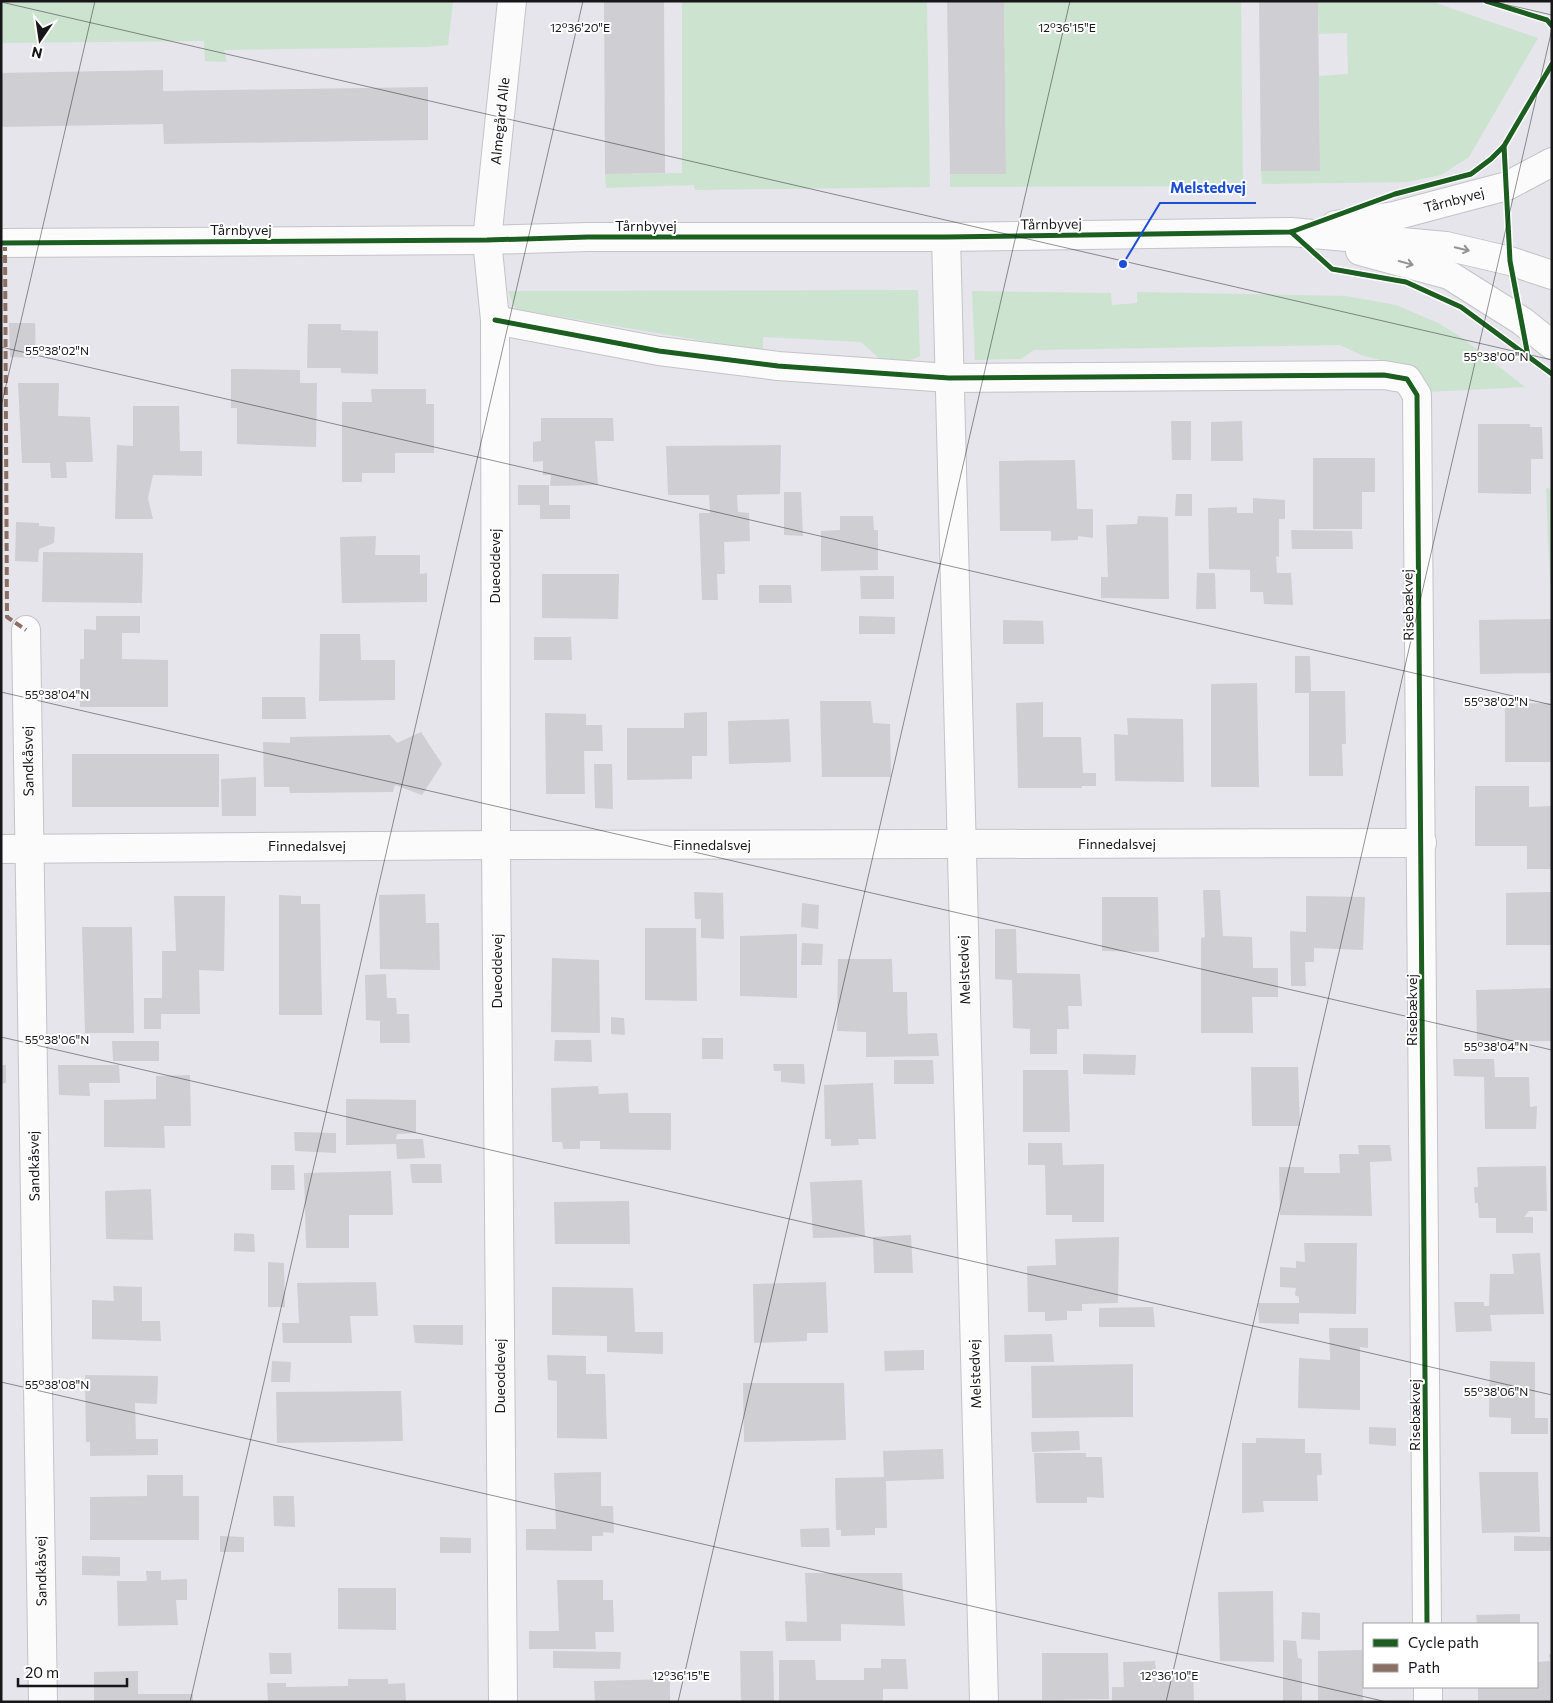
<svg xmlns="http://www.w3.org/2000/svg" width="1553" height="1703" font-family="Commissioner,sans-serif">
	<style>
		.green { fill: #cce3d0 }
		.building { fill: #cfced2 }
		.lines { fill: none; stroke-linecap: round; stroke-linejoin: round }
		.minor-casing { stroke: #c3c3c8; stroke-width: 30 }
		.minor { stroke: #fbfbfc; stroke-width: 28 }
		.quiet { stroke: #8d6e63; stroke-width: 4; stroke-dasharray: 8 4; stroke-linecap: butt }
		.cycleway-casing { stroke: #fff; stroke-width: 8 }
		.cycleway { stroke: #1b5e20; stroke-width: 5 }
		.oneway { stroke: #949496 }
		.ticks { fill: none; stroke: #17171a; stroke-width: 1; stroke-opacity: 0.45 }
		.labels { text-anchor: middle; stroke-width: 4; stroke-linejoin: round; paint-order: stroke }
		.street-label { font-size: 14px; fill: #17171a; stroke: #fff }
		.ticks-label { font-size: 12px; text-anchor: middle; fill: #17171a; stroke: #fff; stroke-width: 4; stroke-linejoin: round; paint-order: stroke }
		.leader { fill: none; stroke: #1d4ed8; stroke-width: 2 }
		.callout-dot { fill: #1d4ed8; stroke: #fff; stroke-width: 2 }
		.callout-label { font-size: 15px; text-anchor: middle; font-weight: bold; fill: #1d4ed8; stroke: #fff; stroke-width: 4; stroke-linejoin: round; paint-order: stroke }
	</style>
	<rect width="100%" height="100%" fill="#e5e5eb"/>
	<g class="green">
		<path d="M1 1H453L448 45 427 47 224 50 227 62 205 61 204 41 1 43Z"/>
		<path d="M682 1H927L930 187 695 190 694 185 606 188 605 174 682 173Z"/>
		<path d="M1004 1H1241L1243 186 950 187V174L1006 173Z"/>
		<path d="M1318 1H1430L1538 38 1469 157 1441 175 1407 182 1262 184 1261 171 1320 170 1319 76 1348 74 1347 33 1319 34Z"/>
		<path d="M918 290 920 356 904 363 881 360 861 342 763 337V351L515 309 508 291Z"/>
		<path d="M972 291 1111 293 1112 305 1137 303V292L1346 296 1396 305 1438 323 1461 337 1525 387 1429 392 1412 371 1385 361 1361 355 1340 345 1034 350 1021 359 975 360Z"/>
		<path d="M1546 488 1552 489V584H1550Z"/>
	</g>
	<g class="building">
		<path d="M604 1H664L665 173 605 174Z"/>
		<path d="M947 1H1004L1006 174H950Z"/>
		<path d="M1259 1H1318L1320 171H1261Z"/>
		<path d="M163 70V91L428 87V140L164 144 163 124 1 127V73Z"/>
		<path d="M9 323H35L36 358 10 357Z"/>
		<path d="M308 324H341V330L378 331V374L341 373V368H307Z"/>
		<path d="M231 369 300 370V383H317L316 447 237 444V408H231Z"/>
		<path d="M18 383H59L58 416 90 417 93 462H66L67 478H51L50 463H22Z"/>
		<path d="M371 389H426V404H434V453H395V473H362V482H342V402H372Z"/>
		<path d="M133 406H179L180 451H202V476L153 475 148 498 153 519H115L117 445 133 446Z"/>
		<path d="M541 418H613L614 441H595L598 485 550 486 551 475H543V461L533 462V442L541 441Z"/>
		<path d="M1171 421H1191V460H1172Z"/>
		<path d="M1242 421 1243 461H1211V422Z"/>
		<path d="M1478 424H1530V427H1542L1543 459H1531V494L1478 493Z"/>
		<path d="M781 445 780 494 737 495 738 512 749 513 750 541 724 542 725 574H717L718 600H702L699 513H710L709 495H668L666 446Z"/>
		<path d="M1313 458H1375V492H1362V529H1313Z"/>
		<path d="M1075 460 1077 509H1093V538L1078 536V540L1051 541V531H1000L999 461Z"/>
		<path d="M518 485H549V505H570V519H540V505H518Z"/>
		<path d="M784 492H801L803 536 784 535Z"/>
		<path d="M1176 494H1192V516H1175Z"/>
		<path d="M1253 498 1285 500V519H1279V557L1276 556 1277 573H1291L1293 605 1264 604 1263 592H1250V570L1209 569 1208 508 1237 507V513H1253Z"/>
		<path d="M840 516H873L874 530H878V570L821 571V531L840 530Z"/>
		<path d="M1138 516 1168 517 1169 599 1101 598V577H1108L1106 525 1137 524Z"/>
		<path d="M16 522 39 523V526L55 527 54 543 39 549 38 562 15 561Z"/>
		<path d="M1291 530 1352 531 1353 549H1292Z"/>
		<path d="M376 536 375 555H420V574L427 573V602L342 603 340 537Z"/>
		<path d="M43 552 143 553 142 603 42 602Z"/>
		<path d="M1197 573H1215L1216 609H1196Z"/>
		<path d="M542 574H619L618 619 542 618Z"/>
		<path d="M860 576H894V599H861Z"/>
		<path d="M759 585H791L792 603H759Z"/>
		<path d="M96 616H140V633H122V659L168 660V707H80V659H84V629L96 630Z"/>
		<path d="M859 616 895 617V634H859Z"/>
		<path d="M1552 619V673L1480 674 1479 620Z"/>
		<path d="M1003 620 1043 621 1044 644H1003Z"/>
		<path d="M320 634H360L361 660H395V700L319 701Z"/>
		<path d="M534 637H571L572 660H534Z"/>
		<path d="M1295 656H1310L1311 691H1345L1346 744H1342L1343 776H1309V693H1295Z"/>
		<path d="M1257 683 1259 787H1211V684Z"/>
		<path d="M262 697H305L306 719H262Z"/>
		<path d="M820 701H871L873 723 890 724 891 777H822Z"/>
		<path d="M1043 702V737H1081L1083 773H1096V786H1082V788H1018L1016 703Z"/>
		<path d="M1552 703V762H1505V704Z"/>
		<path d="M707 712V756H692V779L627 780V728H684V713Z"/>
		<path d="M545 713 586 714V725H602L603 751H584L585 794H546Z"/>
		<path d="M1127 718 1183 719 1184 782 1115 781 1114 734 1128 735Z"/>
		<path d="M789 719 791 762 729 764 728 721Z"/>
		<path d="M421 732 442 764 422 795 395 785 393 792 290 793 289 787H264L263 742 290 743V737L390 735 397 743Z"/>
		<rect x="72" y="754" width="147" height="53"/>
		<path d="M594 764H612L613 809 595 808Z"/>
		<path d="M256 777V816H222L221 779Z"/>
		<path d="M1475 786H1529V807L1551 806 1552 869H1527V846H1475Z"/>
		<path d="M1203 890H1220L1223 936 1252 937 1253 968H1278V997H1252L1253 1033H1201V938L1205 937Z"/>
		<path d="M694 892 723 893 724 939 701 938V919H695Z"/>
		<path d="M1552 892V945H1506V893Z"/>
		<path d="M425 894 426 923H439L440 970 380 969 379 895Z"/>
		<path d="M279 895 301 896V904H320L322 1015H279Z"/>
		<path d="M174 896H225L224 971 199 970 200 1014H161V1029H144V998H162V951H176Z"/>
		<path d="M1306 896 1365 897 1363 950 1314 948V962H1305L1306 986H1291L1290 931 1306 932Z"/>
		<path d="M1102 897H1158L1159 952 1102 951Z"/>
		<path d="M802 903 819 905 818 929 801 927Z"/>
		<path d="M82 927H132L134 1033H85Z"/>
		<path d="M645 928H696L697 1001 645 1000Z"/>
		<path d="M995 929H1016L1017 973 1080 974 1082 1006H1068L1069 1029H1057V1054H1030V1029L1013 1028 1012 980 995 979Z"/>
		<path d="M797 934V998L740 996V936Z"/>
		<path d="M802 943 823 944 822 965H801Z"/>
		<path d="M552 958 599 960 600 1033 551 1032Z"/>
		<path d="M838 959H892L893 992H907L908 1034 937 1033 939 1056 866 1057V1032L837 1031Z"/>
		<path d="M386 974 387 998H396L397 1014H409L410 1043H380V1021L366 1020 365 975Z"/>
		<path d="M1552 988V1041L1477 1042 1476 990Z"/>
		<path d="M611 1017 624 1018 625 1035 611 1034Z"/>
		<rect x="702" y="1038" width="21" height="21"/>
		<path d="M555 1040H591L592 1062 554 1061Z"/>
		<path d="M112 1041H159V1061H113Z"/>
		<path d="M1083 1054 1136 1055 1135 1075 1083 1074Z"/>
		<path d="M1453 1059H1494L1495 1077H1529L1530 1107 1537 1106 1536 1129H1485L1484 1077 1454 1076Z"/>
		<path d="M894 1060H933L934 1084H894Z"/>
		<path d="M773 1064H804L805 1084 781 1082V1071H774Z"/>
		<path d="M1 1065H6V1083L1 1084Z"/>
		<path d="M58 1065H119L120 1083H89L90 1096 59 1095Z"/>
		<path d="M1251 1067H1298L1300 1126H1252Z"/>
		<path d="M1023 1070H1068L1070 1132H1023Z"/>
		<path d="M190 1075 191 1126H164L165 1148 104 1147V1100L156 1099V1076Z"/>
		<path d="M873 1083 876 1139H858L859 1145 831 1146V1139H825L824 1085Z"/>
		<path d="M598 1086 599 1094 628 1093 629 1113H671V1150L600 1149V1141H580V1149H563L562 1142H552L551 1088Z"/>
		<path d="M346 1099 416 1100V1133L397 1134 396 1139H423L425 1158 397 1159 396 1144 346 1145Z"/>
		<path d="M294 1132 336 1133V1153L295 1151Z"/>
		<path d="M1028 1143H1062L1063 1165 1104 1164V1222H1072V1215H1046L1045 1165H1028Z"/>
		<path d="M1358 1145H1390L1392 1161 1370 1162 1372 1216 1280 1215 1279 1167H1304V1173H1340L1339 1154H1359Z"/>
		<path d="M410 1164H441L442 1183H412Z"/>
		<path d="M271 1165H294L295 1190H271Z"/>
		<path d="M1546 1166 1547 1211H1529L1524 1217H1533V1233H1496V1218H1479L1478 1203H1475L1474 1187H1478L1477 1167Z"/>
		<path d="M391 1171 393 1215H349V1248H306L304 1173Z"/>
		<path d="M862 1180 865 1237 813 1238 810 1182Z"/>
		<path d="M151 1189 153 1240 106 1239 105 1191Z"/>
		<path d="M629 1201 630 1244H555L554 1202Z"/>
		<path d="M234 1233 254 1234 255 1252 234 1251Z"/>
		<path d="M911 1235 913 1273H874L873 1237Z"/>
		<path d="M1119 1237 1118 1303 1082 1304V1311H1067V1320L1045 1321V1312H1028L1027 1266 1056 1265 1055 1239Z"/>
		<path d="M1304 1243H1357L1356 1314 1299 1313V1324L1259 1323 1258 1303H1299V1297L1295 1295 1296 1288 1280 1287V1267L1296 1268V1261L1305 1262Z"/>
		<path d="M1540 1253 1544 1314 1490 1315 1492 1331 1456 1332 1454 1302H1484V1306H1489L1490 1274H1514L1512 1254Z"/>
		<path d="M268 1262 284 1263 285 1307H268Z"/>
		<path d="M376 1282 378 1316H350L352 1343H283L282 1323H299L297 1283Z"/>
		<path d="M826 1282 828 1333H807V1341L754 1343 753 1284Z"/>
		<path d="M113 1286 142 1287V1321H160L161 1341 92 1339V1300L114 1301Z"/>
		<path d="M552 1287 633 1288 635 1332H663V1354L607 1352V1336L552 1335Z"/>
		<path d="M1153 1307 1155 1327H1099V1308Z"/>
		<path d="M413 1325H463V1345L415 1343Z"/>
		<path d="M1329 1328H1368V1348L1360 1347V1410L1298 1408 1299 1358 1330 1360Z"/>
		<path d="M1052 1334 1054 1362H1005L1004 1335Z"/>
		<path d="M924 1350V1370L885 1371 884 1351Z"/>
		<path d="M547 1355 586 1356V1374H605L607 1439 557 1438V1381L548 1380Z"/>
		<path d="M272 1361 291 1362 290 1382H271Z"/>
		<path d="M1490 1361 1535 1362V1418H1548V1434H1511V1418L1489 1417Z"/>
		<path d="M1133 1364V1417L1032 1418 1031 1366Z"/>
		<path d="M85 1375 158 1376 157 1404 135 1403 136 1439H158V1455L90 1456V1442H86Z"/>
		<path d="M743 1383H844L846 1440 744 1442Z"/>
		<path d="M401 1391 403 1441 277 1443 276 1392Z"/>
		<path d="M1369 1427 1396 1428V1446L1369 1444Z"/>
		<path d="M1079 1431 1080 1450 1032 1452 1031 1432Z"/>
		<path d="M1256 1438 1305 1439V1453H1321L1322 1475H1317L1318 1501H1263L1264 1512 1242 1513V1443H1256Z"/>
		<path d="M943 1449 944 1479 886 1481 887 1528H875V1535L841 1536V1530H836L835 1478 884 1477 883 1451Z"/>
		<path d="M1034 1453H1086V1457H1102L1104 1498 1087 1497V1503H1036Z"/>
		<path d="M601 1472V1506H613L614 1533 603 1532V1536H592V1551L526 1550V1529H556L554 1473Z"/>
		<path d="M1479 1472H1538L1540 1532 1482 1533Z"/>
		<path d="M147 1475H183V1496H199V1540H90V1497L147 1496Z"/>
		<path d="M273 1496H294L295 1527 274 1526Z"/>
		<path d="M829 1528 830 1547H801L800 1529Z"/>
		<path d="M220 1536 244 1537V1552H220Z"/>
		<path d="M1514 1536 1552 1537V1551H1514Z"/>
		<path d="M440 1537 471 1538V1553H440Z"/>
		<path d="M82 1556 120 1557V1576L82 1575Z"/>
		<path d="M146 1571H161V1580L187 1579V1600H176L178 1625 118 1626 117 1581H147Z"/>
		<path d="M805 1573H902L905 1626 841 1624V1641H786L785 1621 807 1622Z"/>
		<path d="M557 1580H603V1600H613L614 1632H595L596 1649H529V1631H559Z"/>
		<path d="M338 1588H396V1630L338 1629Z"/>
		<path d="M1273 1591 1274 1662 1220 1661 1218 1592Z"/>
		<path d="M1302 1612 1320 1613V1640L1301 1639Z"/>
		<path d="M1520 1614V1624H1477L1476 1615Z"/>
		<path d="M1283 1640 1296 1641 1298 1658 1302 1659V1702H1283Z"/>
		<path d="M1362 1650 1363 1702H1318V1651Z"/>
		<path d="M553 1651 621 1652 620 1669 553 1668Z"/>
		<path d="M740 1651H773L774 1702H741Z"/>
		<path d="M269 1653H291L292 1674H270Z"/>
		<path d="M1042 1653H1108L1109 1699 1042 1700Z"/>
		<path d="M1549 1654H1552V1702H1478V1687H1537V1662L1550 1661Z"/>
		<path d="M881 1659H906L908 1689H883V1702H779V1660H815L816 1680H864V1668H881Z"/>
		<path d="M1155 1661 1156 1672 1193 1671 1194 1702H1112V1687H1124L1123 1662Z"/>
		<path d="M138 1671V1694H193V1702H94V1672Z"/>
		<path d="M348 1679H388V1684L405 1683 406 1702H268L267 1683H286V1687L348 1686Z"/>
		<path d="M670 1679V1702H595L594 1681Z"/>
	</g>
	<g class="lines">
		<defs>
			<g id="minor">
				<path d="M1335 225 1394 216 1507 186 1552 162"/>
				<path d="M946 237 984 1702"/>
				<path d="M1 243 487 240 588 237H946L1291 232 1446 246 1510 261 1552 275"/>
				<path d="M1360 251 1449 275 1522 321 1552 345"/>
				<path d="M495 320 659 351 778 366 949 378 1384 375 1407 379 1417 395 1427 1624"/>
				<path d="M26 630 43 1702"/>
				<path d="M1 849 496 845 1422 843"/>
				<path d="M1428 1687V1702"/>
				<path d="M503 1702 496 845 495 320 487 240 512 1"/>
			</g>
		</defs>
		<use href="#minor" class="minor-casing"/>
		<use href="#minor" class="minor"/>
		<path class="quiet" d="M5 243 7 617 26 630"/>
		<defs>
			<g id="cycleway">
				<path d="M1486 1 1547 20 1552 26"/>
				<path d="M1504 146 1510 261 1528 356"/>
				<path d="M1291 232 1332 269 1406 282 1461 307 1552 374"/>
				<path d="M1 243 487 240 588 237H946L1291 232 1395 194 1471 174 1491 159 1504 146 1552 64"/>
				<path d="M495 320 659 351 778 366 949 378 1384 375 1407 379 1417 395 1427 1624"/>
			</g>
		</defs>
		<use href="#cycleway" class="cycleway-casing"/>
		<use href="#cycleway" class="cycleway"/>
	</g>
	<defs><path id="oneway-shaft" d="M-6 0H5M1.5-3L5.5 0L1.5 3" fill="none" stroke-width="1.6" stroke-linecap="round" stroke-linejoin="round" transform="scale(1.25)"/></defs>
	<g class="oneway">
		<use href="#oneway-shaft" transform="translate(1462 249) rotate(13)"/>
		<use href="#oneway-shaft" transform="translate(1406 263) rotate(15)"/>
	</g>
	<path class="ticks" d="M1491 1 1552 15M1 2 1552 360M1 347 1552 705M1 407 95 1M1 692 1552 1050M1 1037 1552 1395M1 1382 1387 1702M190 1702 583 1M678 1702 1070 1M1166 1702 1552 29"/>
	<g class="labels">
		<g class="street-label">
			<text transform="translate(500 121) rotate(-84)" y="5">Almegård Alle</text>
			<text transform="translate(1454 200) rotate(-15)" y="5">Tårnbyvej</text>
			<text transform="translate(1051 224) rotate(-1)" y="5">Tårnbyvej</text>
			<text x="646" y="231">Tårnbyvej</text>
			<text x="241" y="235">Tårnbyvej</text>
			<text transform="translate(495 566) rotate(-90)" y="5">Dueoddevej</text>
			<text transform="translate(1408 605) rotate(-91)" y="5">Risebækvej</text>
			<text transform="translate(28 761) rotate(-91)" y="5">Sandkåsvej</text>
			<text x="1117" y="849">Finnedalsvej</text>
			<text x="712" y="850">Finnedalsvej</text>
			<text x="307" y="851">Finnedalsvej</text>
			<text transform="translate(964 970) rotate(-92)" y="5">Melstedvej</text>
			<text transform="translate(497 971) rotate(-90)" y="5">Dueoddevej</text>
			<text transform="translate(1412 1010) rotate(-90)" y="5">Risebækvej</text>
			<text transform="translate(34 1166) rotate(-91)" y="5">Sandkåsvej</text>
			<text transform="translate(975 1374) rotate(-92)" y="5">Melstedvej</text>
			<text transform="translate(500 1376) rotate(-90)" y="5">Dueoddevej</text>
			<text transform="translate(1415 1415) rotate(-90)" y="5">Risebækvej</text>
			<text transform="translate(41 1571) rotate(-91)" y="5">Sandkåsvej</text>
		</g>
	</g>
	<g class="ticks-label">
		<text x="580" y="32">12°36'20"E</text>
		<text x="1067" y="32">12°36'15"E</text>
		<text x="57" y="355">55°38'02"N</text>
		<text x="1496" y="361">55°38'00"N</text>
		<text x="57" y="699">55°38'04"N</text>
		<text x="1496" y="706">55°38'02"N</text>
		<text x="57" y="1044">55°38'06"N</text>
		<text x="1496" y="1051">55°38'04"N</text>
		<text x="57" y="1389">55°38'08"N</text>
		<text x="1496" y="1396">55°38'06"N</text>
		<text x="681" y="1680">12°36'15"E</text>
		<text x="1169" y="1680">12°36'10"E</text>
	</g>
	<path class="leader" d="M1123 264L1160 203H1256"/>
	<circle class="callout-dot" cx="1123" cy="264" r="5"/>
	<g class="callout-label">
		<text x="1208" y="193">Melstedvej</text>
	</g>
	<rect width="1553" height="1703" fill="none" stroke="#17171a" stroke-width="5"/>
	<rect x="1363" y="1623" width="175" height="65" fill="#ffffff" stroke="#a2a2a3"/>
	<rect x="1373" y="1639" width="25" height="8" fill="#1b5e20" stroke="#a2a2a3"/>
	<text x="1408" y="1648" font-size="15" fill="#17171a">Cycle path</text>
	<rect x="1373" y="1664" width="25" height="8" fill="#8d6e63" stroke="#a2a2a3"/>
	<text x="1408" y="1673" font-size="15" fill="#17171a">Path</text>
	<g transform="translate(40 40) rotate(193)" stroke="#ffffff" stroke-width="4" paint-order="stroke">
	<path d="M0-4L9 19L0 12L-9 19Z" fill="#17171a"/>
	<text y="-8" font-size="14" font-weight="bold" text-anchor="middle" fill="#17171a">N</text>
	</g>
	<path d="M18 1678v8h109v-8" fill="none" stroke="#17171a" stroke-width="2.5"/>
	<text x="25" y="1678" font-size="15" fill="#17171a" stroke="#ffffff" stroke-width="4" paint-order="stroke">20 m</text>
</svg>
